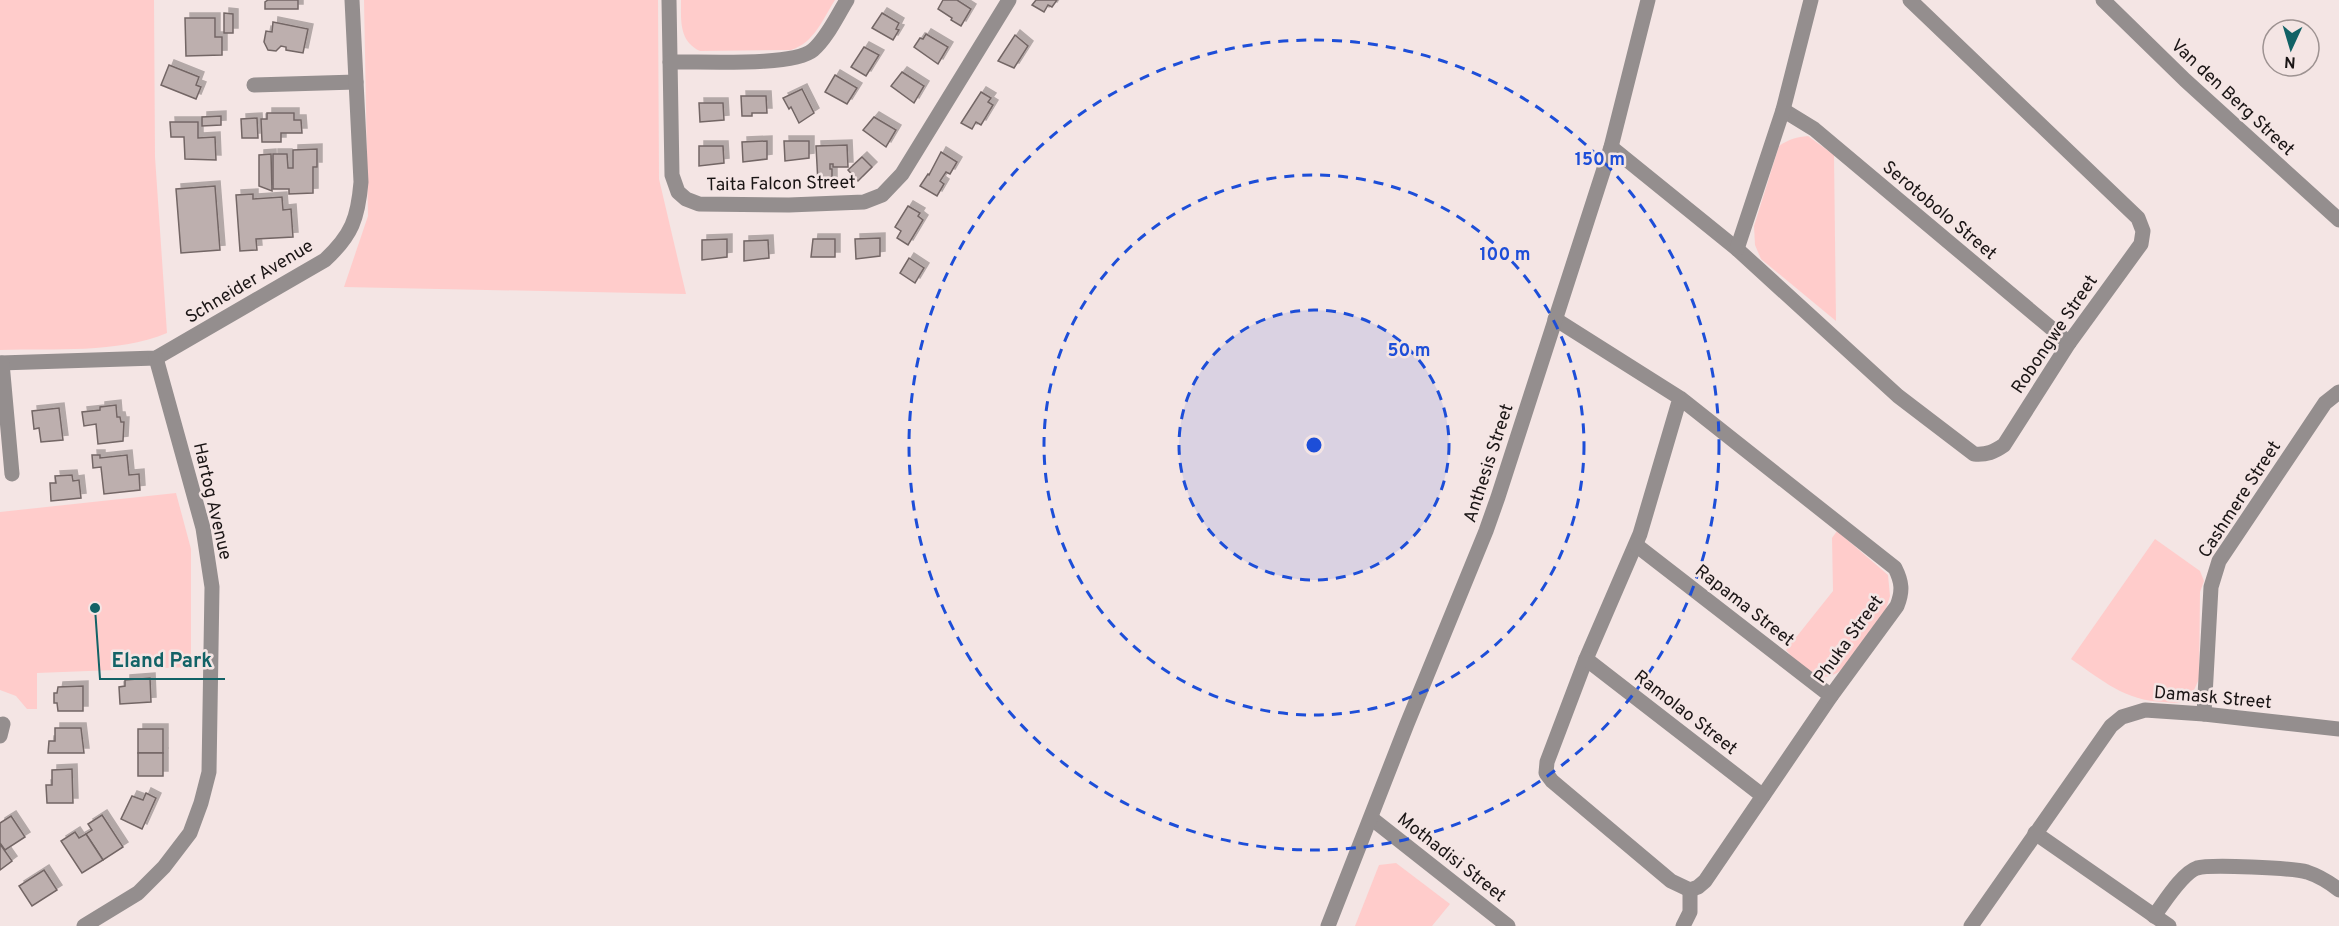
<svg xmlns="http://www.w3.org/2000/svg" width="2339" height="926" font-family="Overpass,sans-serif">
	<style>
		.green { fill: #ffcccb }
		.building { fill: #bdafae; stroke: #736665; stroke-width: 1.5; filter: url(#shadow) }
		.lines { fill: none; stroke-linecap: round; stroke-linejoin: round }
		.minor { stroke: #948e8e; stroke-width: 15 }
		.ring { fill: none; stroke: #1d4ed8; stroke-width: 3; stroke-dasharray: 10 8 }
		.labels { text-anchor: middle; stroke-width: 5; stroke-linejoin: round; paint-order: stroke }
		.street-label { font-size: 18px; fill: #1a1515; stroke: #f4e5e4 }
		.centre { fill: #1d4ed8; stroke: #f4e5e4; stroke-width: 3 }
		.ring-label { font-size: 18px; text-anchor: middle; font-weight: bold; fill: #1d4ed8; stroke: #f4e5e4; stroke-width: 5; stroke-linejoin: round; paint-order: stroke }
		.leader { fill: none; stroke: #116266; stroke-width: 2 }
		.callout-dot { fill: #116266; stroke: #f4e5e4; stroke-width: 2 }
		.callout-label { font-size: 20px; text-anchor: middle; font-weight: bold; fill: #116266; stroke: #f4e5e4; stroke-width: 5; stroke-linejoin: round; paint-order: stroke }
	</style>
	<defs>
		<filter id="shadow"><feDropShadow dx="5" dy="-5" stdDeviation="0" flood-color="#0004"/></filter>
	</defs>
	<rect width="100%" height="100%" fill="#f4e5e4"/>
	<g class="green">
		<path d="M0 0H154L155 157 167 333C116 354 55 348 0 350Z"/>
		<path d="M364 0H658L659 179 686 294 344 287 368 216Z"/>
		<path d="M681 0H835C823 19 814 43 791 50L700 51C679 41 681 21 681 0Z"/>
		<path d="M1808 136 1834 155 1836 321 1761 259 1755 245 1754 226 1779 146C1789 139 1797 137 1808 136Z"/>
		<path d="M176 493 191 549V667L37 673V709H27L16 696 0 690V512Z"/>
		<path d="M1837 531 1888 575 1890 596 1886 609 1842 669C1819 689 1802 667 1786 650L1833 591 1832 538Z"/>
		<path d="M2155 539 2200 571 2204 581 2200 592 2199 679C2196 685 2193 695 2187 699 2181 704 2171 703 2164 702 2125 701 2102 680 2071 659Z"/>
		<path d="M1396 863 1450 904 1432 926H1355L1379 865Z"/>
	</g>
	<g class="building">
		<path d="M268 0H298V9H265V2Z"/>
		<path d="M943 0H957L971 9 961 26 951 20 952 18 938 9Z"/>
		<path d="M1036 0H1057L1052 7 1048 5 1044 12 1032 5Z"/>
		<path d="M224 13 233 14V33H224Z"/>
		<path d="M882 13 899 23 896 29 899 30 893 40 872 28Z"/>
		<path d="M185 18H215V37H222V55L186 56Z"/>
		<path d="M273 22 308 29 303 53 286 50V47L281 46 276 51 268 50 264 42 266 31 272 32Z"/>
		<path d="M926 34 948 47 938 64 914 47 920 38 923 39Z"/>
		<path d="M1015 35 1028 46 1014 68 998 61Z"/>
		<path d="M864 47 879 55 866 76 851 67Z"/>
		<path d="M169 65 199 77 196 85 201 87 196 99 161 85Z"/>
		<path d="M902 72 924 86 914 103 891 86Z"/>
		<path d="M835 75 857 88 847 104 825 92Z"/>
		<path d="M802 89 814 113 799 123 791 107 789 109 783 98Z"/>
		<path d="M981 92 991 98 988 102 993 105 981 125 976 122 972 129 961 123Z"/>
		<path d="M741 96H766L767 113H752V116H742Z"/>
		<path d="M699 103H723L724 120 700 122Z"/>
		<path d="M267 113H294V120H301L302 133H281V142H262L261 119H267Z"/>
		<path d="M221 116V125L202 126V117Z"/>
		<path d="M874 117 896 130 886 147 863 130Z"/>
		<path d="M257 118 258 138H242L241 119Z"/>
		<path d="M170 122H198V138L215 137 216 160 185 159 184 137H171Z"/>
		<path d="M767 141V159L743 162 742 142Z"/>
		<path d="M784 141H809V158L785 161Z"/>
		<path d="M847 145 848 167H833V164H830V169H832V183H818L816 146Z"/>
		<path d="M699 146H723L724 163 699 166Z"/>
		<path d="M317 149V167H313V193L289 194V189H273V154H287L288 168H293V150Z"/>
		<path d="M941 152 957 162 950 174 946 172 940 181 944 184 937 196 920 186 928 174 929 175Z"/>
		<path d="M271 154 272 191 259 186V155Z"/>
		<path d="M862 157 872 167 858 181 848 170Z"/>
		<path d="M215 186 220 250 181 253 176 189Z"/>
		<path d="M253 194V199L282 197 283 210 291 209 293 237 256 239 257 250 240 251 236 195Z"/>
		<path d="M908 206 920 213 918 216 923 220 908 245 897 238 901 231 895 227Z"/>
		<path d="M880 238V256L856 259 855 239Z"/>
		<path d="M727 239V257L702 260V240Z"/>
		<path d="M813 239H835V257H811Z"/>
		<path d="M768 240 769 258 744 261V241Z"/>
		<path d="M909 258 924 268 915 283 900 273Z"/>
		<path d="M116 405 117 417H120L121 422H124L123 441 98 444 96 424 84 426 82 412 100 410V407Z"/>
		<path d="M59 408 63 440 41 442 39 428 34 429 32 411Z"/>
		<path d="M92 455H100V458L127 455 129 475 139 474 140 490 104 494 101 467 93 468Z"/>
		<path d="M72 475 73 481 79 480 81 498 51 501 50 483H56L55 476Z"/>
		<path d="M150 678 151 702 120 704 119 687 125 686V680Z"/>
		<path d="M83 686V711H58L57 703H54V693H57L58 687Z"/>
		<path d="M55 728H81L84 753H48L49 741H55Z"/>
		<rect x="138" y="729" width="25" height="24"/>
		<rect x="138" y="753" width="25" height="23"/>
		<path d="M72 769 73 803H47L46 785H52V770Z"/>
		<path d="M146 793 156 798 142 829 121 819 132 796 143 800Z"/>
		<path d="M102 815 123 847 103 860 86 834 92 830 88 824Z"/>
		<path d="M11 816 25 837 5 850 0 843V823Z"/>
		<path d="M75 832 79 838 86 834 103 860 82 873 61 841Z"/>
		<path d="M0 844 12 861 0 870Z"/>
		<path d="M44 870 57 890 32 906 19 886Z"/>
	</g>
	<g class="lines">
		<g class="minor">
			<path d="M669 0 672 175 678 192 686 199 699 204 789 205 864 202 882 195 902 174 1009 0"/>
			<path d="M2103 0 2185 80 2339 220"/>
			<path d="M670 62C699 61 793 67 813 50 827 38 837 16 847 0"/>
			<path d="M254 85 356 82"/>
			<path d="M1783 110 1814 129 2069 343"/>
			<path d="M1611 147 1737 249 1898 396 1974 454C1987 455 1994 452 2004 445L2069 343 2141 244 2143 231 2138 218 1910 0"/>
			<path d="M1737 249 1783 110 1811 0"/>
			<path d="M1555 319 1680 398 1895 568C1902 582 1903 591 1897 606L1831 696 1705 881 1698 887 1690 890 1671 881 1552 781 1546 773 1547 762 1586 659 1640 534 1680 398"/>
			<path d="M0 363 156 358 325 260C352 235 358 218 361 182L352 0"/>
			<path d="M2 363 12 474"/>
			<path d="M1636 545 1831 696"/>
			<path d="M1586 659 1763 796"/>
			<path d="M2204 714 2211 587 2219 561 2325 403 2339 392"/>
			<path d="M0 736 3 724"/>
			<path d="M1371 818 1508 926"/>
			<path d="M2035 833 2169 926"/>
			<path d="M2154 916C2164 903 2182 873 2197 868 2210 864 2293 868 2307 872 2319 876 2329 882 2339 890"/>
			<path d="M84 926 138 893 164 867 190 833 201 803 209 772 212 587 203 528 156 358"/>
			<path d="M1328 926 1407 724 1486 531 1498 497 1611 147 1648 0"/>
			<path d="M1683 926 1690 912V890"/>
			<path d="M1971 926 2111 726 2122 717 2145 710 2204 714 2339 729"/>
		</g>
	</g>
	<circle cx="1314" cy="445" r="135" fill="#1d4ed8" fill-opacity=".12"/>
	<g class="ring">
		<circle cx="1314" cy="445" r="135"/>
		<circle cx="1314" cy="445" r="270"/>
		<circle cx="1314" cy="445" r="405"/>
	</g>
	<g class="labels">
		<g class="street-label">
			<text transform="translate(2233 97) rotate(43)" y="6">Van den Berg Street</text>
			<text transform="translate(781 183) rotate(-1)" y="6">Taita Falcon Street</text>
			<text transform="translate(1940 210) rotate(40)" y="6">Serotobolo Street</text>
			<text transform="translate(249 281) rotate(-31)" y="6">Schneider Avenue</text>
			<text transform="translate(2054 334) rotate(-56)" y="6">Robongwe Street</text>
			<text transform="translate(1488 463) rotate(-72)" y="6">Anthesis Street</text>
			<text transform="translate(2239 499) rotate(-57)" y="6">Cashmere Street</text>
			<text transform="translate(213 501) rotate(77)" y="6">Hartog Avenue</text>
			<text transform="translate(1745 605) rotate(38)" y="6">Rapama Street</text>
			<text transform="translate(1848 639) rotate(-54)" y="6">Phuka Street</text>
			<text transform="translate(2213 697) rotate(5)" y="6">Damask Street</text>
			<text transform="translate(1686 712) rotate(38)" y="6">Ramolao Street</text>
			<text transform="translate(1452 857) rotate(38)" y="6">Mothadisi Street</text>
		</g>
	</g>
	<circle cx="1314" cy="445" r="9" class="centre"/>
	<g class="ring-label">
		<text x="1600" y="165">150 m</text>
		<text x="1505" y="260">100 m</text>
		<text x="1409" y="356">50 m</text>
	</g>
	<path class="leader" d="M95 608L100 679H225"/>
	<circle class="callout-dot" cx="95" cy="608" r="6"/>
	<g class="callout-label">
		<text x="162" y="667">Eland Park</text>
	</g>
	<g transform="translate(2291 48) rotate(184)"><circle r="28" fill="#f4e5e4" stroke="#9d9291" stroke-width="1.5"/>
	<path d="M0-4.5L10 22L0 15L-10 22Z" fill="#116266"/>
	<text y="-9" font-size="16" font-weight="bold" text-anchor="middle" fill="#1a1515">N</text>
	</g>
</svg>
